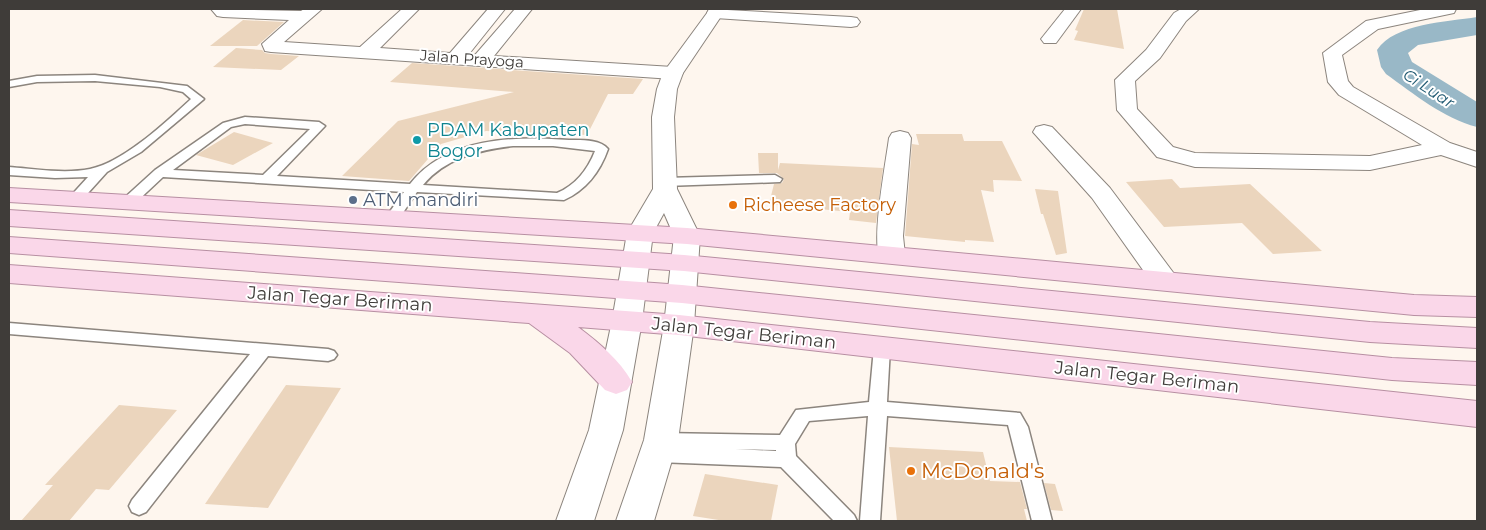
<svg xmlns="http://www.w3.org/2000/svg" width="1486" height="530" font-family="Montserrat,sans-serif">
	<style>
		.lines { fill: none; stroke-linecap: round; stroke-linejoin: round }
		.river { fill: #99b8c7; fill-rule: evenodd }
		.building { fill: #ebd5bd }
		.service-casing { stroke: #8c857e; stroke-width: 3 }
		.minor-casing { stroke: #8c857e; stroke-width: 2 }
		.secondary-casing { stroke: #8c857e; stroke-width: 2 }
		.primary-casing { stroke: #b78fa2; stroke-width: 2 }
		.service { fill: #fff; fill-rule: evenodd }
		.minor { fill: #fff; fill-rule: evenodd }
		.secondary { fill: #fff; fill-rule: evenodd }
		.primary { fill: #fad7e9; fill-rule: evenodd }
		.culture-dot { fill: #0f9aa8; stroke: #fff; stroke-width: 2 }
		.service-dot { fill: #5c6f8a; stroke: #fff; stroke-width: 2 }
		.food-dot { fill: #e8710a; stroke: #fff; stroke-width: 2 }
		.labels { text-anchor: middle; stroke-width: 4; stroke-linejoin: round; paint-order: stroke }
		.far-street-label { font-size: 15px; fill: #3f3c39; stroke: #fff }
		.far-water-label { font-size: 16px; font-style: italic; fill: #225b73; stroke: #fff }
		.culture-label { font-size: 18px; fill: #0d838f; stroke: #fff; text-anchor: start }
		.service-label { font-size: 18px; fill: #4e5e75; stroke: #fff; text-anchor: start }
		.food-label { font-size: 18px; fill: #c56008; stroke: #fff; text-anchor: start }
		.street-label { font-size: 18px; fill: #3f3c39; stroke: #fff }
		.near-food-label { font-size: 21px; fill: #c56008; stroke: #fff; text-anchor: start }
	</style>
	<rect width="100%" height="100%" fill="#fef6ee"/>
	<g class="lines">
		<path class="river" d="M1477 17V35L1418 45 1408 53 1412 62 1477 102V127C1443 118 1414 94 1386 74L1381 67 1377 50C1395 23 1447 22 1477 17Z"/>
	</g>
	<g class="building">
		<path d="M1084 9H1117L1124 49 1074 40 1078 31 1075 30Z"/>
		<path d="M243 20 284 22 257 46H210Z"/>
		<path d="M236 48 262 50 265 53 271 54 299 56 281 70 213 67Z"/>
		<path d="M412 63 643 79 633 94H608L587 135 486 131 441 144 409 181 342 176 398 121 514 92 390 82Z"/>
		<path d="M234 132 273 143 233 165 196 155Z"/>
		<path d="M916 134H962L964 141H1002L1022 181 993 180 994 192 981 190 994 242 965 240V242L905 236 912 144 919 145Z"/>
		<path d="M758 153H778V170L780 163 883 168 876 223 849 220 850 212 769 204 774 184 782 183 784 179 777 173H759Z"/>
		<path d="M1172 179 1180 188 1250 184 1322 251 1273 254 1242 223 1164 227 1126 182Z"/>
		<path d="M1035 189 1058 191 1067 253 1056 255 1043 214H1041Z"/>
		<path d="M286 385 341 388 268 508 205 504Z"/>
		<path d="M119 405 177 410 109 490 96 489 69 521H21L53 485H45Z"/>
		<path d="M889 447 983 452 990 481 1020 482 1027 509H1024L1027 521H897Z"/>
		<path d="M705 474 778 485 771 521H725L693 516Z"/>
		<path d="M1044 483 1055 484 1063 511 1051 510Z"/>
	</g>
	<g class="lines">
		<defs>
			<g id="service">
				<path d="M95 75 187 86 204 99 141 152 107 172 79 203H69L67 200 88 177 55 178 9 175V167C36 169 64 174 90 169 124 162 166 122 191 99L183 92 160 87 95 81 37 82 9 87V81L37 76Z"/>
				<path d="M245 117 319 122 325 126 277 176 410 184C447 137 514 136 569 140 581 140 600 139 608 149 600 172 586 190 564 200L417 192 398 220 393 221 386 217 404 192 163 177 132 206H122L120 203 122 200 155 170 223 123ZM245 124 310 129 263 175 173 170 231 127ZM513 146H553L595 151C588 169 576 185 557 193L423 185C446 158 479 150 513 146Z"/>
				<path d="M775 175 782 179 780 182 665 186 658 182 665 178Z"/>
				<path d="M9 323 328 349 334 351 337 355 334 359 328 361 268 356 146 512 139 515 132 512 129 506 132 500 250 354 9 334Z"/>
				<path d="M882 342 888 344 890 348 887 402 1020 413 1028 427 1052 521H1032L1008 425 887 416 880 521H860L868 416 809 421 795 444 796 456 854 515 857 521H834L781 467 658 462 651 459 648 454 651 449 658 446 651 440 654 435 661 433 780 435 796 410 869 402 874 348 876 344ZM735 449 776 450V451Z"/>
			</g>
			<g id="minor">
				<path d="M211 9 301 11 304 9H322L284 42 360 47 402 9H419L380 48 450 53 488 9H505L469 54 475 55 515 9H532L494 56 673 67 680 69 683 73 680 77 673 79 271 52 265 51 262 44 289 20 223 17 217 16Z"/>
				<path d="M709 9 851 17 857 18 860 22 857 26 851 27 715 18 709 17 707 13Z"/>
				<path d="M1065 9H1081L1056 43H1044L1041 39Z"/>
				<path d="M1181 9H1199L1186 21 1160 58 1135 81 1137 109 1173 147 1195 153 1370 156 1422 145 1339 95 1328 82 1323 53 1366 21 1425 9H1456L1454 13 1378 29 1342 55 1348 81 1353 87 1450 143 1477 152V167L1441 155 1370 170 1195 167 1157 157 1117 110 1115 80 1146 50 1174 13Z"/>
				<path d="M1044 125 1052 127 1110 188 1175 275 1179 281 1175 287 1165 290 1155 287 1092 198 1033 132 1036 127Z"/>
				<path d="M900 131 908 133 911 138 903 236 905 255 901 261 891 263 881 261C870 244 886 162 889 138L892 133Z"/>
			</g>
			<path id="secondary" d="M710 9H726L683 73 677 89 674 117 677 189 700 236 694 325 678 440 654 521H616L644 440 664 325 674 236 664 213 653 233 642 321 623 430 594 521H556L589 430 612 321 627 233 653 189 652 117 657 89 663 73Z"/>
			<g id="primary">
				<path d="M9 188 687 228 1414 295 1477 297V317L1414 315 687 244 9 202Z"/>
				<path d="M9 210 684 255 1370 322 1477 328V348L1370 342 684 271 9 226Z"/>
				<path d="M9 237 682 285 1392 358 1477 362V385L1392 380 682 303 9 253Z"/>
				<path d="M9 265 679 315 1477 401V427L679 335 578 327C598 342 620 360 632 382L627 390 616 394 605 390 570 353 529 323 9 283Z"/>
			</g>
		</defs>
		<use href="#service" class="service-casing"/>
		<use href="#minor" class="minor-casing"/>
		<use href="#secondary" class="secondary-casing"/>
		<use href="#primary" class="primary-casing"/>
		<use href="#service" class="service"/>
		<use href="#minor" class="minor"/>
		<use href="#secondary" class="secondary"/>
		<use href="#primary" class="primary"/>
	</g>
	<circle class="culture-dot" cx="417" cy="140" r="5"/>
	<circle class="service-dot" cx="353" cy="200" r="5"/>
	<g class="food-dot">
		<circle cx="733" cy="205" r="5"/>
		<circle cx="911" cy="471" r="5"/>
	</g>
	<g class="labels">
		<g class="far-street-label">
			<text transform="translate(472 59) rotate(4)" y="5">Jalan Prayoga</text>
		</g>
		<g class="far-water-label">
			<text transform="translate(1429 88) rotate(33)" y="6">Ci Luar</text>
		</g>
		<g class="culture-label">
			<text x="427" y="136">PDAM Kabupaten<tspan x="427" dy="21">Bogor</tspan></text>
		</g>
		<g class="service-label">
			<text x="363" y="206">ATM mandiri</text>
		</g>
		<g class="food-label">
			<text x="743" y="211">Richeese Factory</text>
		</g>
		<g class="street-label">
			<text transform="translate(340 299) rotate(4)" y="6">Jalan Tegar Beriman</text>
			<text transform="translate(744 333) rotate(6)" y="6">Jalan Tegar Beriman</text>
			<text transform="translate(1147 377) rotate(6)" y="6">Jalan Tegar Beriman</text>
		</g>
		<g class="near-food-label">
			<text x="921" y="478">McDonald's</text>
		</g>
	</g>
	<rect width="1486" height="530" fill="none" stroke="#3f3c39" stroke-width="20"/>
</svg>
